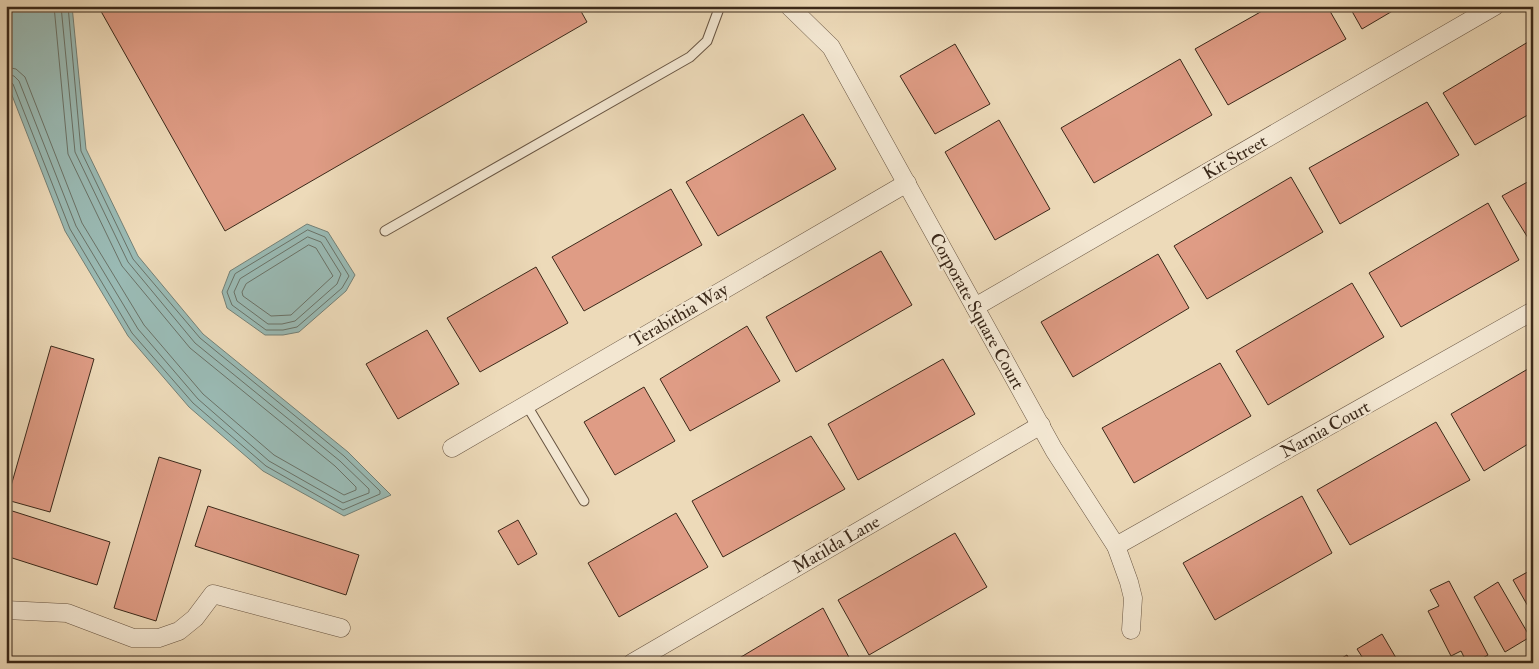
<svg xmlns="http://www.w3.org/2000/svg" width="1539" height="669" font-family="'IM FELL Double Pica',serif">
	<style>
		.water { fill: #9abab4; stroke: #748076 }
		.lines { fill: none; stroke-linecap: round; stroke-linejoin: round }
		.shore { stroke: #6a7267; stroke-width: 1 }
		.building { fill: #df9c85; stroke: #3b291a }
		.lane-casing { stroke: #685542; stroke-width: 11 }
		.street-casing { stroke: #685542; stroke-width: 19 }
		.lane { stroke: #f3e7d2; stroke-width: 9 }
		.street { stroke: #f3e7d2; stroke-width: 18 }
		.labels { text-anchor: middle; stroke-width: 4.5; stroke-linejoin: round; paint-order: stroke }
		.street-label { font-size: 18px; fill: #3b291a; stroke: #f3e7d2 }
	</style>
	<rect width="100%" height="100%" fill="#eddab9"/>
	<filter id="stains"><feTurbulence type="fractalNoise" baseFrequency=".004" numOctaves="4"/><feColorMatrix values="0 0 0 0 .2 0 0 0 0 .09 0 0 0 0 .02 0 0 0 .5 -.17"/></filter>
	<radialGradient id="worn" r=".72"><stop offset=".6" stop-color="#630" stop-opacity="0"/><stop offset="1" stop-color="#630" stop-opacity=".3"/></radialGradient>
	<g class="water">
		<path d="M6 6H72L86 149 138 256 203 334 348 452 391 495 344 516 263 471 189 407 128 336 65 231 6 80Z"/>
		<path d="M307 224 328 232 355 275 346 291 299 332 283 335H265L227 308 222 292 230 271Z"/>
	</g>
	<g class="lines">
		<g class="shore">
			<path d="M6 67 16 69 25 77 82 223 144 325 203 394 274 455 344 495 356 490V487L335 466 190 348 122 266 68 154 54 6"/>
			<path d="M6 74 14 76 19 81 76 226 138 329 198 399 269 461 343 503 369 493V489L340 461 195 343 128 262 75 152 61 6"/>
			<path d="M6 80 10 81 13 84 70 229 132 333 193 403 266 466 343 510 380 494V491L344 456 200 338 133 259 81 151 68 6"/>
			<path d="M308 230 325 237 349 276 342 288 297 327 283 330H266L232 305 227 292 235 274Z"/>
			<path d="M308 237 321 242 341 274 337 284 295 321 282 324H268L237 301 234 292 240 279Z"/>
			<path d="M309 245 316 248 333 276 291 315 271 316 243 296 242 292 246 284Z"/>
		</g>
	</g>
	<g class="building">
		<path d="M98 6H578L587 22 225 231Z"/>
		<path d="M1271 6H1327L1346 39 1228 105 1195 49Z"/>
		<path d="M1349 6H1401L1362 29Z"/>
		<path d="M1533 39V112L1475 145 1443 93Z"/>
		<path d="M955 44 990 104 935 134 900 76Z"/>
		<path d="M1180 59 1212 115 1094 183 1061 128Z"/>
		<path d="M1427 102 1459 155 1340 224 1309 168Z"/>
		<path d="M803 114 836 169 718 236 686 182Z"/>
		<path d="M999 120 1050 209 995 240 945 152Z"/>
		<path d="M1291 177 1323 232 1207 299 1174 246Z"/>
		<path d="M1533 179V246L1502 196Z"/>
		<path d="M671 189 702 245 584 311 552 257Z"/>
		<path d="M1488 203 1519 260 1401 327 1369 273Z"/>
		<path d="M881 251 912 305 796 372 766 317Z"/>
		<path d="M1158 254 1189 308 1073 377 1041 322Z"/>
		<path d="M536 267 568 323 480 372 447 318Z"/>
		<path d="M1352 283 1384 337 1268 405 1236 351Z"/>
		<path d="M747 326 780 381 690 431 660 379Z"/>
		<path d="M427 330 459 384 398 419 366 364Z"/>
		<path d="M51 346 94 359 50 512 7 500Z"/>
		<path d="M943 359 975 414 858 480 828 424Z"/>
		<path d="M1220 363 1251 416 1134 483 1102 428Z"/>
		<path d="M1533 366V441L1484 471 1451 414Z"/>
		<path d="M644 387 675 441 615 475 584 422Z"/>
		<path d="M1436 422 1470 480 1350 545 1317 490Z"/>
		<path d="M811 436 845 489 723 557 692 501Z"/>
		<path d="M159 457 201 470 156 621 114 608Z"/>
		<path d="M1302 496 1332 553 1215 620 1183 563Z"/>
		<path d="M208 506 359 555 346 595 195 546Z"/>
		<path d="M6 509 110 542 97 585 6 556Z"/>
		<path d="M676 513 708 567 619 617 588 563Z"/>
		<path d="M518 520 537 554 518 565 498 531Z"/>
		<path d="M955 533 987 587 869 655 838 600Z"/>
		<path d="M1533 569V615L1513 580Z"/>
		<path d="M1449 581 1488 655 1474 663H1467L1461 651 1451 656 1428 611 1439 606 1430 590Z"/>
		<path d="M1498 582 1530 637 1505 652 1474 597Z"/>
		<path d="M823 608 852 663H731Z"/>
		<path d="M1382 634 1399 663H1366L1357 649Z"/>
		<path d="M1347 655 1351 663H1333Z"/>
	</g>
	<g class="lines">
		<defs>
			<g id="lane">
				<path d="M385 231 690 57 707 41 720 6"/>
				<path d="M526 404 584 501"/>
			</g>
			<g id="street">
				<path d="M789 6 831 47 1054 450 1116 546 1129 582 1133 598 1131 630"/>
				<path d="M975 307 1495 6"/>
				<path d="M452 448 907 183"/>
				<path d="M1116 546 1533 311"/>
				<path d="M6 610 67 613 133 638H159L179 631 195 618 213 594 341 628"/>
				<path d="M632 663 1041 425"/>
			</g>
		</defs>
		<use href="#lane" class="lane-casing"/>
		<use href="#street" class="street-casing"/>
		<use href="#lane" class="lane"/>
		<use href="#street" class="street"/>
	</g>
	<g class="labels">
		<g class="street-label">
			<text transform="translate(1235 157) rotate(-30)" y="6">Kit Street</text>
			<text transform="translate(977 311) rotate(61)" y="6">Corporate Square Court</text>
			<text transform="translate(679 315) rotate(-30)" y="6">Terabithia Way</text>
			<text transform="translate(1325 429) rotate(-29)" y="6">Narnia Court</text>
			<text transform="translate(836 544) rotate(-30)" y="6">Matilda Lane</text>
		</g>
	</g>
	<rect width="1539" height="669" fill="none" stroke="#eddab9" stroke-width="25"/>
	<rect x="8" y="8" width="1524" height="654" fill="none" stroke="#3b291a" stroke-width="2.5"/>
	<rect x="12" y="12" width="1514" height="644" fill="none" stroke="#3b291a"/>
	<rect width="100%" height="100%" filter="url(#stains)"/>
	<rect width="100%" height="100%" fill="url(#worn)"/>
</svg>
